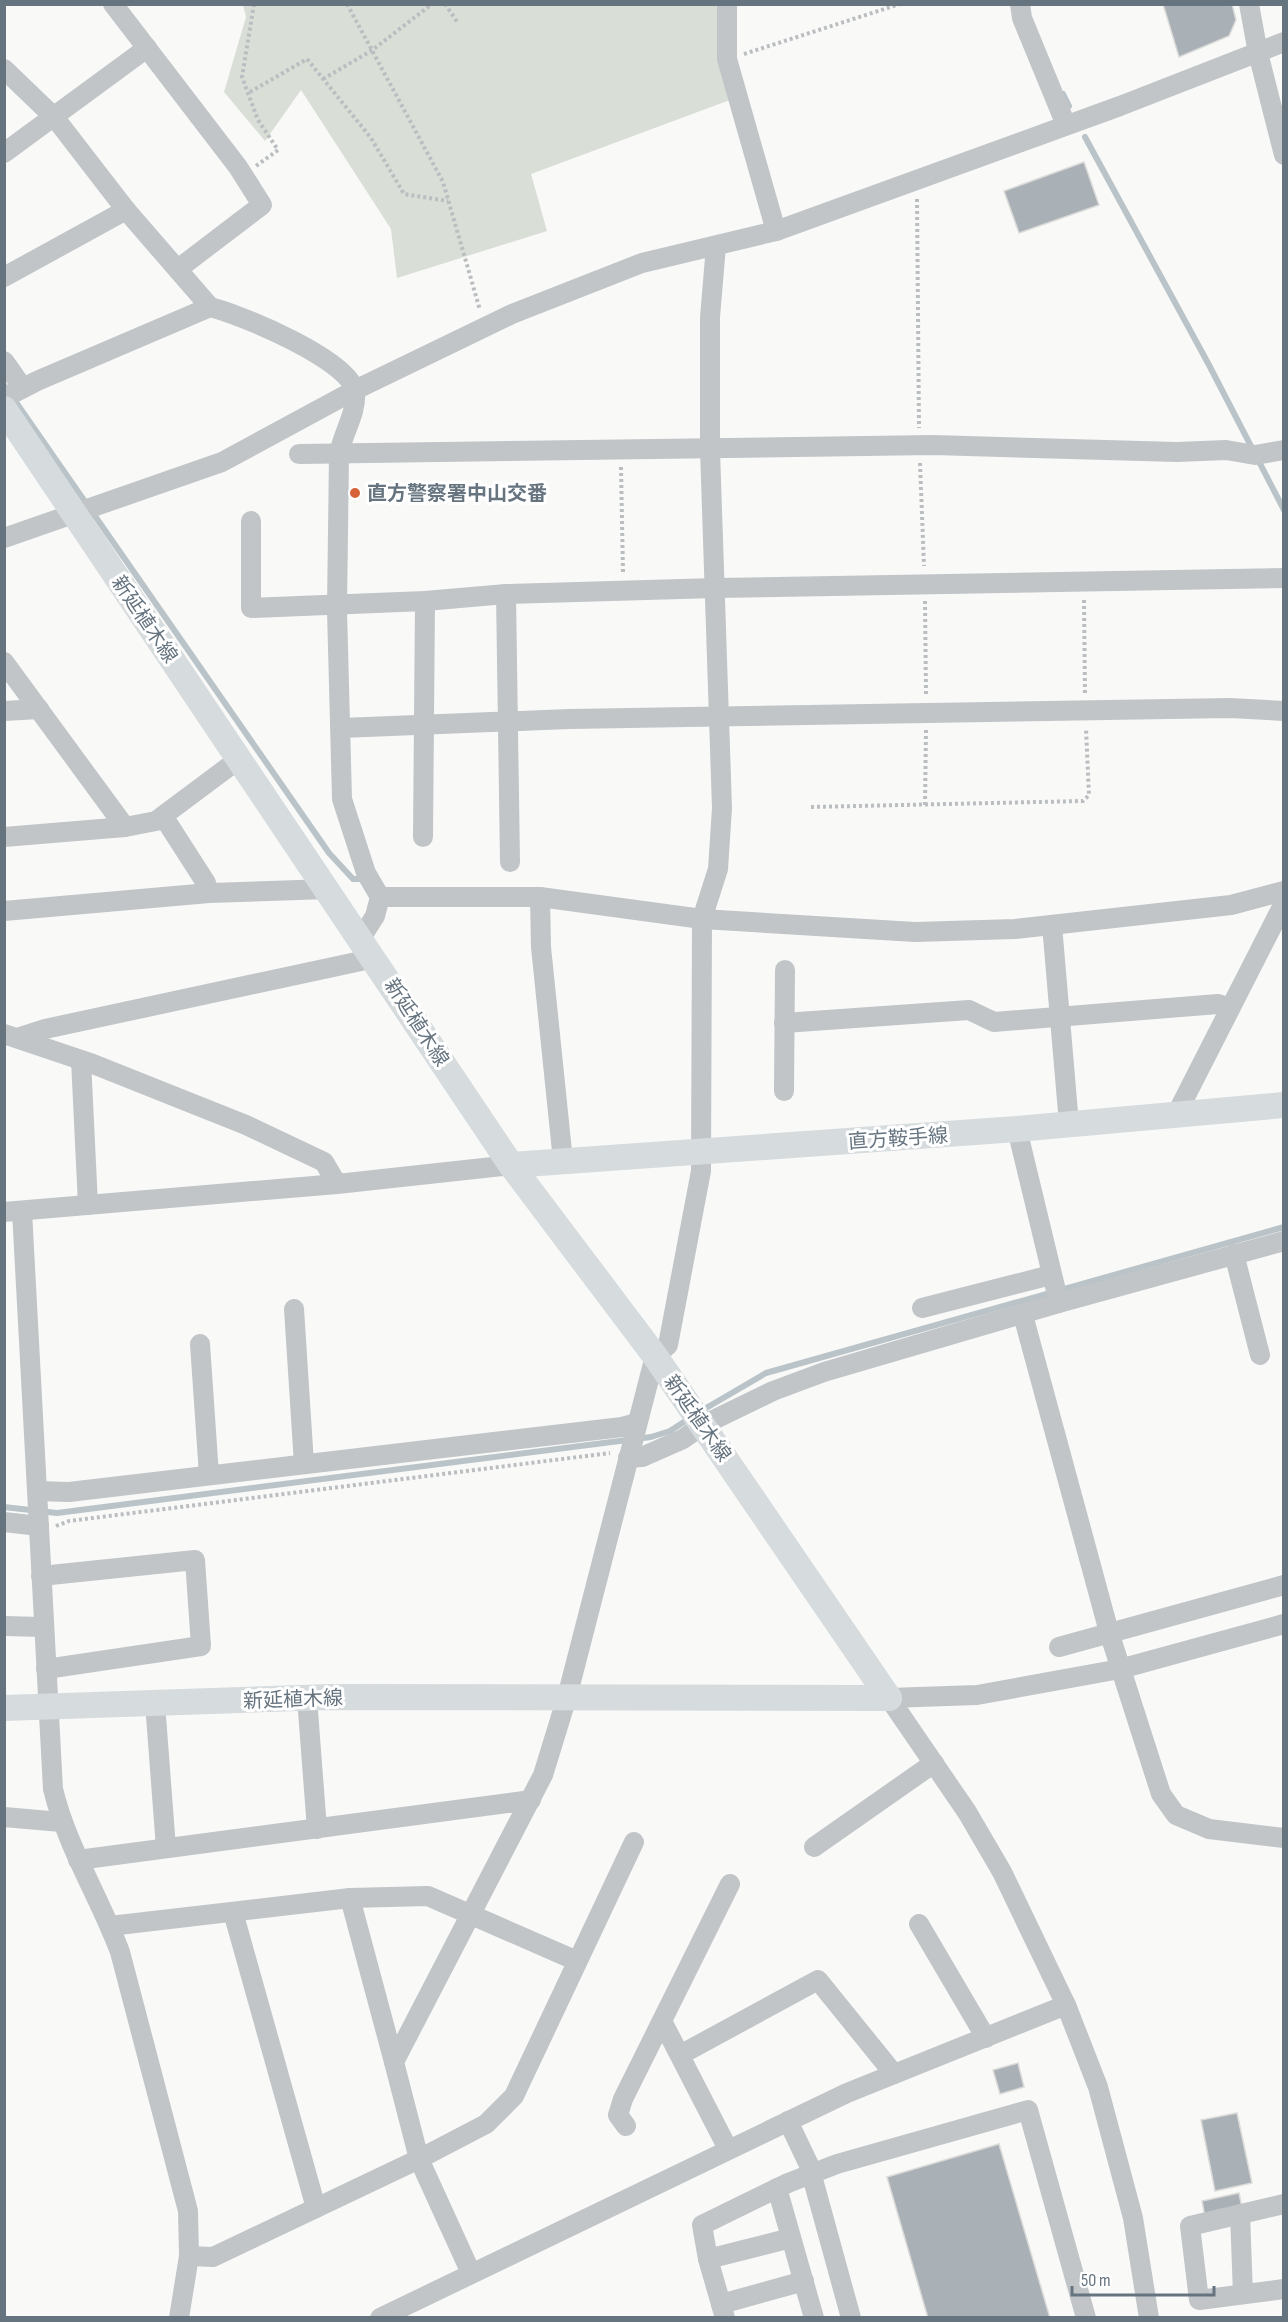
<svg xmlns="http://www.w3.org/2000/svg" width="1288" height="2322" font-family="'Sofia Sans Condensed','Noto Sans JP',sans-serif">
	<style>
		.green { fill: #d9ded7 }
		.lines { fill: none; stroke-linecap: round; stroke-linejoin: round }
		.stream { stroke: #bac4c8; stroke-width: 6 }
		.building { fill: #a9b0b6; stroke: #dbdbda; stroke-width: 1.5 }
		.path { stroke: #bbbec0; stroke-width: 4; stroke-dasharray: 3 3; stroke-linecap: butt }
		.minor { stroke: #c1c5c8; stroke-width: 20 }
		.major { stroke: #d6dbde; stroke-width: 26 }
		.poi-dot { fill: #d7633a; stroke: #fff; stroke-width: 2 }
		.labels { text-anchor: middle; stroke-width: 6; stroke-linejoin: round; paint-order: stroke }
		.poi-label { font-size: 20px; font-weight: bold; fill: #667480; stroke: #fff; text-anchor: start }
		.street-label { font-size: 20px; fill: #667480; stroke: #fff }
	</style>
	<rect width="100%" height="100%" fill="#f9f9f8"/>
	<path class="green" d="M727 4 738 97 531 174 547 231 397 278 391 229 301 90 265 141 224 92 246 17 243 5Z"/>
	<g class="lines">
		<g class="stream">
			<path d="M1063 94 1069 106"/>
			<path d="M1085 137 1209 365 1284 510"/>
			<path d="M4 385 329 853 353 879H359"/>
			<path d="M701 1411 766 1373 1284 1227"/>
			<path d="M4 1507 57 1513 651 1437 670 1431 690 1418"/>
		</g>
	</g>
	<g class="building">
		<path d="M1163 4H1232L1236 20 1229 36 1179 57Z"/>
		<path d="M1084 162 1099 205 1019 233 1004 191Z"/>
		<path d="M1018 2063 1024 2087 1000 2094 993 2070Z"/>
		<path d="M1237 2113 1252 2183 1215 2191 1201 2120Z"/>
		<path d="M999 2144 1050 2318H928L887 2177Z"/>
		<path d="M1239 2193 1242 2208 1205 2217 1202 2201Z"/>
	</g>
	<g class="lines">
		<g class="path">
			<path d="M254 4 242 77 258 120 278 150 256 166"/>
			<path d="M347 4 443 182 480 310"/>
			<path d="M445 4 458 23"/>
			<path d="M744 54 900 4"/>
			<path d="M323 79 371 51 432 4"/>
			<path d="M250 92 307 59 371 138 404 194 448 201"/>
			<path d="M917 199 919 428"/>
			<path d="M920 463 924 566"/>
			<path d="M621 467 623 573"/>
			<path d="M1084 600 1085 695"/>
			<path d="M925 601 926 695"/>
			<path d="M925 805 926 730"/>
			<path d="M811 807 1083 801 1089 795 1086 729"/>
			<path d="M56 1526 69 1521 610 1453"/>
		</g>
		<g class="minor">
			<path d="M113 4 238 167 262 205 178 269"/>
			<path d="M727 4V59L776 231"/>
			<path d="M1020 4 1022 18 1066 125"/>
			<path d="M1249 4 1258 53 1284 155"/>
			<path d="M4 69 55 118 126 210 210 307"/>
			<path d="M4 153 147 48"/>
			<path d="M4 277 126 210"/>
			<path d="M4 361 23 388"/>
			<path d="M4 398 37 381 210 307C239 314 351 360 355 392 357 413 343 432 339 454L337 610 342 799 366 873 380 897 375 916 361 938"/>
			<path d="M299 454 933 445 1177 452 1226 450 1255 455 1284 450"/>
			<path d="M251 521V608L425 601 506 594 716 588 1284 578"/>
			<path d="M4 538 222 462 355 390 512 314 642 263 776 231 1120 106 1284 42"/>
			<path d="M506 594 510 862"/>
			<path d="M4 662 125 827"/>
			<path d="M4 711 39 709"/>
			<path d="M341 728 569 719 1230 708 1284 711"/>
			<path d="M163 816 206 883 209 893"/>
			<path d="M4 837 125 827 156 821 239 759"/>
			<path d="M423 837 425 601"/>
			<path d="M380 897H540L702 919 915 932 1015 929 1231 905 1284 891"/>
			<path d="M540 897 541 947 563 1161"/>
			<path d="M4 911 209 893 328 889"/>
			<path d="M1052 925 1069 1124"/>
			<path d="M784 1023 969 1010 994 1022 1218 1004 1230 1008"/>
			<path d="M4 1034 93 1064 246 1125 324 1162 337 1184"/>
			<path d="M17 1038 45 1029 375 958"/>
			<path d="M81 1060 88 1205"/>
			<path d="M784 1091 785 970"/>
			<path d="M1177 1113 1284 903"/>
			<path d="M1017 1129 1059 1303"/>
			<path d="M22 1211 53 1789C67 1847 99 1896 120 1952L188 2211 189 2256 179 2318"/>
			<path d="M4 1212 337 1184 511 1165"/>
			<path d="M1234 1254 1260 1355"/>
			<path d="M922 1308 1051 1275"/>
			<path d="M294 1309 304 1464"/>
			<path d="M1023 1315 1109 1632 1161 1794 1176 1815 1209 1829 1284 1838"/>
			<path d="M200 1344 209 1475"/>
			<path d="M628 1458 642 1457 683 1439 703 1425 773 1391 824 1372 1059 1303 1284 1241"/>
			<path d="M37 1491 69 1492 622 1427 637 1423"/>
			<path d="M4 1522 39 1526"/>
			<path d="M41 1576 195 1560 201 1646 46 1669"/>
			<path d="M4 1626 42 1627"/>
			<path d="M1059 1647 1284 1585"/>
			<path d="M307 1698 317 1829"/>
			<path d="M889 1698 967 1812 1002 1872 1066 2005 1098 2087 1133 2218 1149 2318"/>
			<path d="M889 1698 977 1695 1120 1669 1284 1624"/>
			<path d="M155 1703 166 1848"/>
			<path d="M4 1817 61 1822"/>
			<path d="M814 1847 934 1763"/>
			<path d="M78 1860 531 1800"/>
			<path d="M350 1898 394 2062"/>
			<path d="M233 1912 316 2208"/>
			<path d="M919 1924 986 2038"/>
			<path d="M110 1926 350 1898 428 1896 577 1961"/>
			<path d="M662 2021 728 2149"/>
			<path d="M680 2055 818 1980 894 2074"/>
			<path d="M788 2121 809 2165 851 2318"/>
			<path d="M626 2126 618 2115 623 2099 730 1884"/>
			<path d="M777 2188 814 2318"/>
			<path d="M1284 2204 1190 2226 1199 2300 1284 2289"/>
			<path d="M1240 2214 1243 2294"/>
			<path d="M189 2256 213 2257 419 2159 486 2124 514 2096 634 1842"/>
			<path d="M708 2259 791 2238"/>
			<path d="M471 2273 419 2159 394 2062 543 1775 567 1697 655 1356 668 1345 701 1171 702 919 718 869 722 808 710 450V317L716 246"/>
			<path d="M721 2304 804 2281"/>
			<path d="M380 2318 847 2093 1066 2005"/>
			<path d="M725 2318 708 2259 702 2225 788 2183 837 2164 1028 2110 1086 2318"/>
		</g>
		<g class="major">
			<path d="M4 409 511 1165 655 1356 889 1698"/>
			<path d="M511 1165 1017 1129 1284 1105"/>
			<path d="M4 1708 331 1697 889 1698"/>
		</g>
	</g>
	<circle class="poi-dot" cx="355" cy="493" r="6"/>
	<g class="labels">
		<g class="poi-label">
			<text x="367" y="500">直方警察署中山交番</text>
		</g>
		<g class="street-label">
			<text transform="translate(145 619) rotate(56)" y="7">新延植木線</text>
			<text transform="translate(417 1022) rotate(57)" y="7">新延植木線</text>
			<text transform="translate(898 1138) rotate(-4)" y="7">直方鞍手線</text>
			<text transform="translate(698 1418) rotate(55)" y="7">新延植木線</text>
			<text transform="translate(293 1699) rotate(-2)" y="7">新延植木線</text>
		</g>
	</g>
	<rect width="1288" height="2322" fill="none" stroke="#667480" stroke-width="12"/>
	<path d="M1072 2286v9h142v-9" fill="none" stroke="#667480" stroke-width="3"/>
	<text x="1081" y="2286" font-size="18" fill="#667480" stroke="#ffffff" stroke-width="4.5" paint-order="stroke">50 m</text>
</svg>
